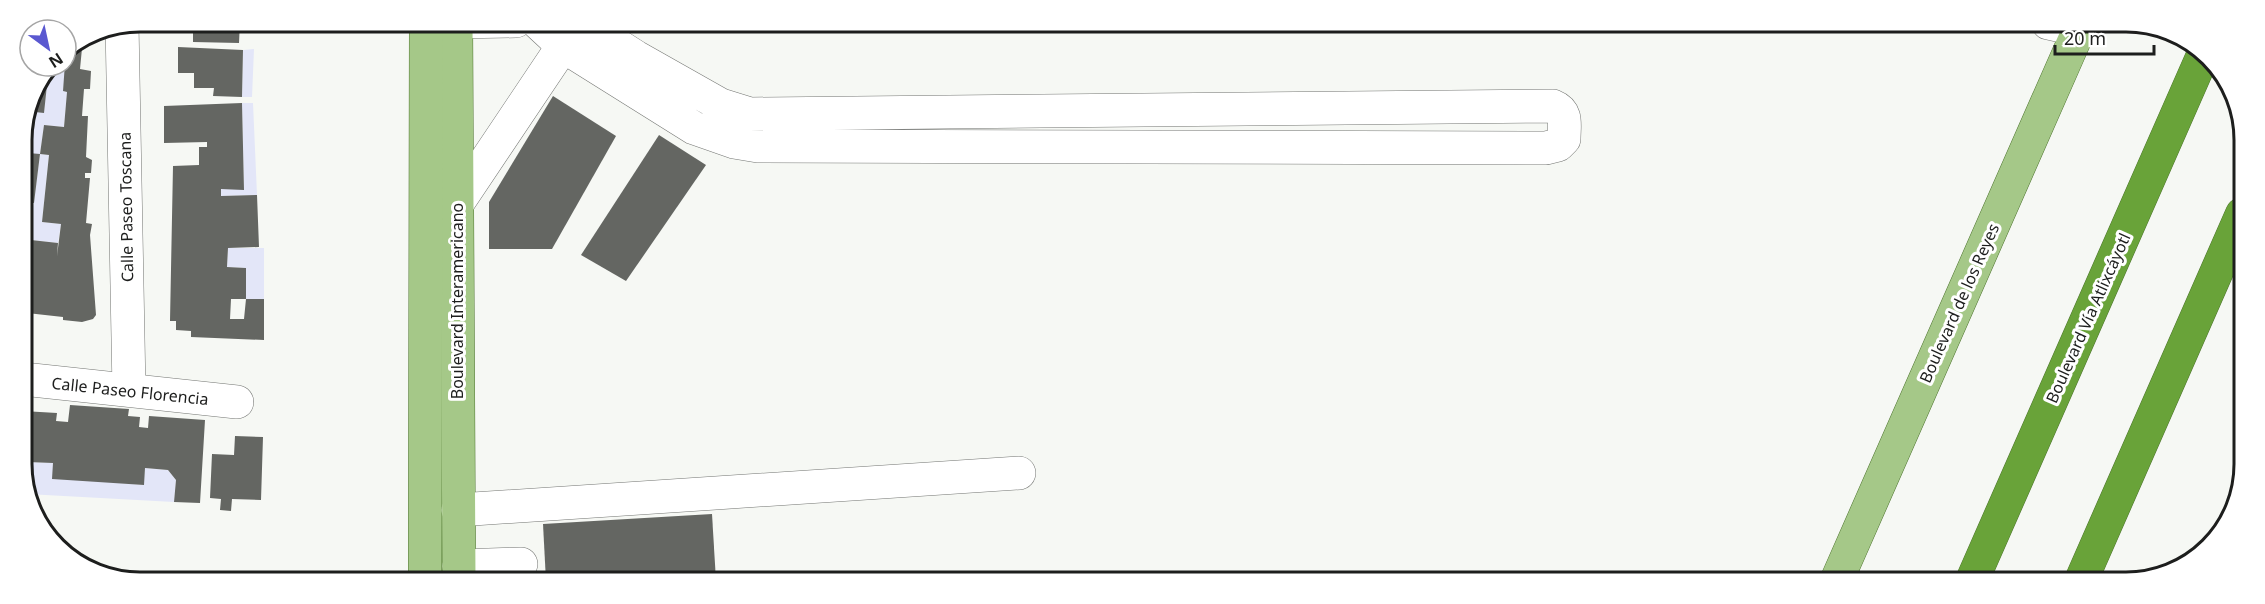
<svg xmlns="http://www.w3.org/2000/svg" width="2265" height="604" font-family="'Noto Sans',sans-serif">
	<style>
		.green { fill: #e3e6f8 }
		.building { fill: #646662 }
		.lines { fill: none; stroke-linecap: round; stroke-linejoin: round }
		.minor-casing { stroke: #747673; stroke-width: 34 }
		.major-casing { stroke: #4e742f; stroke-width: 34 }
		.highway-casing { stroke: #4e742f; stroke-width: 34 }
		.minor { stroke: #fff; stroke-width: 33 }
		.major { stroke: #a5c888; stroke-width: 33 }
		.highway { stroke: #69a339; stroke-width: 33 }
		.labels { text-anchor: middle; stroke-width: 6; stroke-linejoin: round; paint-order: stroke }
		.street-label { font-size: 16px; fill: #1d1e1d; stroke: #fff }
		.rim { fill: none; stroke: #1d1e1d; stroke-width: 3 }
	</style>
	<rect width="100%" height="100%" fill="#f6f8f4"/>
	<g class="green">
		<path d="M254 49 252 97H242L243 50Z"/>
		<path d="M49 66 66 68 63 91 67 92 64 127 44 125 40 154 49 155 42 222 61 224 58 243 22 239V229H30L40 155 22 152 25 129H34L35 112H44Z"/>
		<path d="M242 103H253L257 195 221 196V189H244Z"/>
		<path d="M228 248H264V299H246V268L227 267Z"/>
		<path d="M27 462 53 463 99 481 143 485 145 468 168 470 176 480 174 502 27 494 23 488V478H26Z"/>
	</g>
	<g class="building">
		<path d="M171 21H240L239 43 193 42V30L171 29Z"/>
		<path d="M83 38 80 69 91 71 90 89H84L82 116H88L86 157 92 160 91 173H85V178H90L86 223 92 224 90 235 96 315 93 319 82 322 63 320V317L27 313 26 320 22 319V239L58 243 57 256 61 224 42 222 49 155 40 154 34 203 22 201 21 170 26 171 28 153 40 154 44 125 64 127 67 92 63 91 66 49Z"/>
		<path d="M178 47 243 50 242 97 213 96 214 88H194V73H178Z"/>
		<path d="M49 66 44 113 35 112 34 130 25 129 21 149V132L33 88Z"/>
		<path d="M553 96 616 136 552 249H489V202Z"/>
		<path d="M242 103 244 190 221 189V196L257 195 259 247 228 248 227 267 246 268V299H231L230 319H244L246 299H264V340L191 337V331L176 330V321H170L173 166 199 165V147H207V142L164 143V106Z"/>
		<path d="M659 135 706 165 626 281 581 255Z"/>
		<path d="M70 405 129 409 128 416 140 417 139 427 148 428 149 416 205 420 200 503 174 502 176 480 168 470 145 468 144 485 52 479 53 463 27 462 26 478H23V411L57 413 56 421 68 422Z"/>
		<path d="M235 436 263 437 261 500 232 499 231 511 220 510 221 499 210 498 212 454 234 455Z"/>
		<path d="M712 514 716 581H546L543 524Z"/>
	</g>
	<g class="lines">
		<defs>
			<g id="minor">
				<path d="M536 21 563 46 694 128 734 142 758 146 1546 148 1558 145 1564 139C1564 125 1568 112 1553 106L750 114 721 105 636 57 581 22"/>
				<path d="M456 22 516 21"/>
				<path d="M2048 23 2079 30"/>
				<path d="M122 24 129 390"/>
				<path d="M457 204 575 28"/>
				<path d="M23 379 237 402"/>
				<path d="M458 510 1019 473"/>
				<path d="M459 566 521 564"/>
			</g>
			<g id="major">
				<path d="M456 21 459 581"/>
				<path d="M425 581 426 21"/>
				<path d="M1836 582 2082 23"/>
			</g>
			<g id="highway">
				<path d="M1971 583 2204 53"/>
				<path d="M2080 583 2242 214"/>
			</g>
		</defs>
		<use href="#minor" class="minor-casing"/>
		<use href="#major" class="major-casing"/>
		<use href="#highway" class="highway-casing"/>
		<use href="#minor" class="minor"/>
		<use href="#major" class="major"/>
		<use href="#highway" class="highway"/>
	</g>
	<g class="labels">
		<g class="street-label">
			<text transform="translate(126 207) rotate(-91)" y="6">Calle Paseo Toscana</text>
			<text transform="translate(457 301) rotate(-90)" y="6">Boulevard Interamericano</text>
			<text transform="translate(1959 303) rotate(-66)" y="6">Boulevard de los Reyes</text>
			<text transform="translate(2088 318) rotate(-66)" y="6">Boulevard Vía Atlixcáyotl</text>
			<text transform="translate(130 391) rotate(6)" y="6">Calle Paseo Florencia</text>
		</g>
	</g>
	<path d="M0 0H2265V604H0ZM140 32H2126A108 108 0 0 1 2234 140V464A108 108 0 0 1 2126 572H140A108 108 0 0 1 32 464V140A108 108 0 0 1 140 32Z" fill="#fff" fill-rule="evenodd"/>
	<path class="rim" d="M140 32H2126A108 108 0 0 1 2234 140V464A108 108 0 0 1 2126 572H140A108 108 0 0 1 32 464V140A108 108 0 0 1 140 32Z"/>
	<g transform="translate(48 48) rotate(147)"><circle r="28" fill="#ffffff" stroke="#a5a5a5" stroke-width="1.5"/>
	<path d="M0-4.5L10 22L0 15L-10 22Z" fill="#5a58d0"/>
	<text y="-9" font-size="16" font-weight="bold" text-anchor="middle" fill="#1d1e1d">N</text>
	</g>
	<path d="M2055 45v9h99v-9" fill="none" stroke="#1d1e1d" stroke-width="3"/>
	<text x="2064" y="45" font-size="18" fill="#1d1e1d" stroke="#ffffff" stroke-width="4.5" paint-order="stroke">20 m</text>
</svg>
